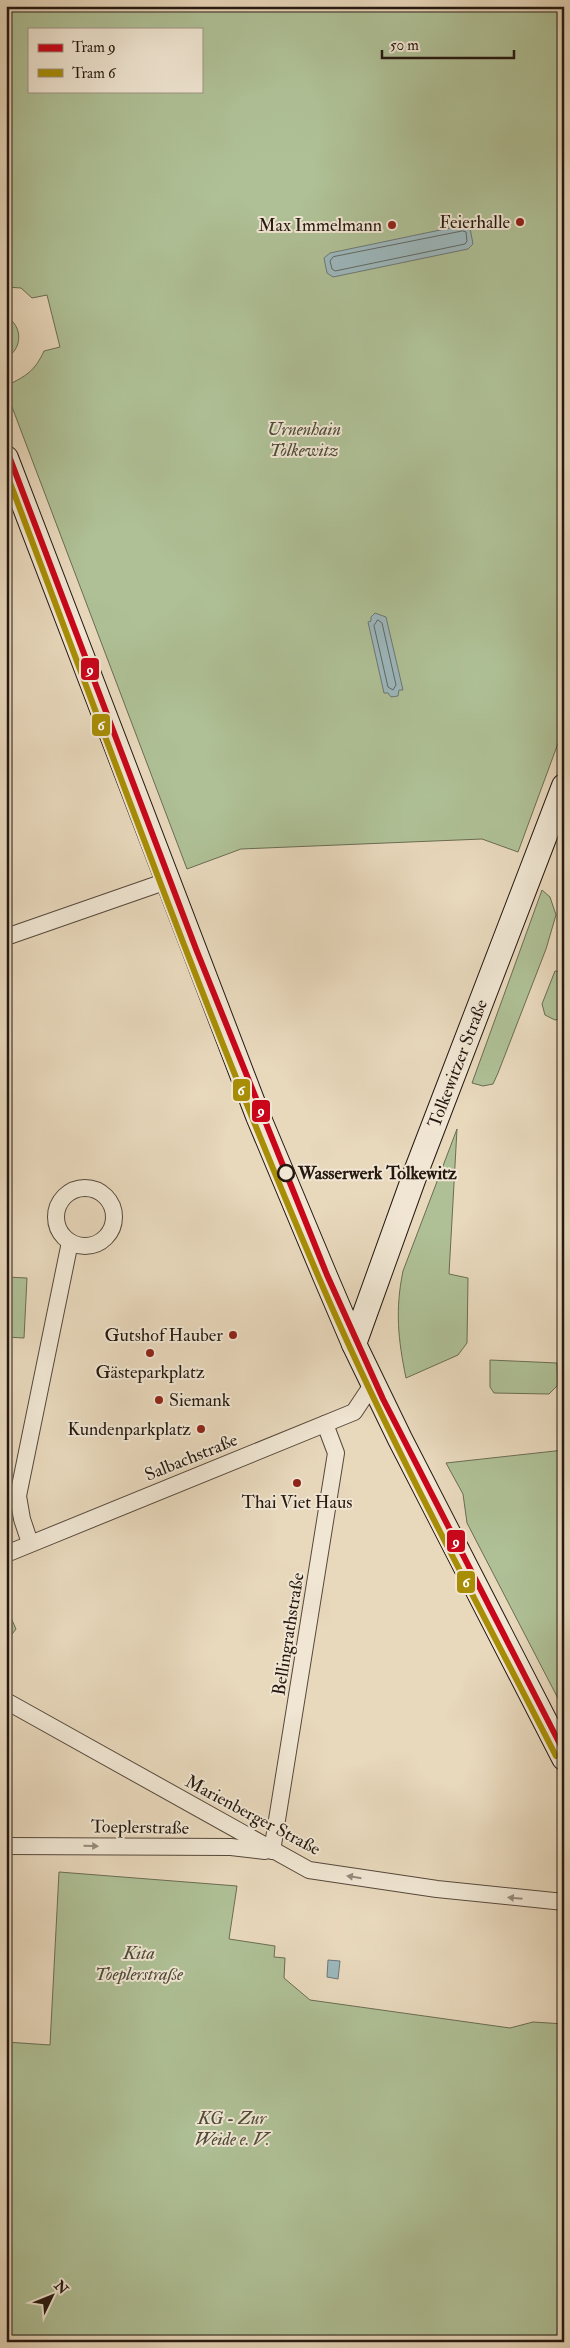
<svg xmlns="http://www.w3.org/2000/svg" width="570" height="2348" font-family="'IM FELL Double Pica',serif">
	<style>
		.green { fill: #afc096; stroke: #6a6c53; fill-rule: evenodd }
		.water { fill: #9cb7bc; stroke: #6c7777 }
		.lines { fill: none; stroke-linecap: round; stroke-linejoin: round }
		.shore { stroke: #606866; stroke-width: 1 }
		.minor-casing { stroke: #56483b; stroke-width: 18 }
		.secondary-casing { stroke: #251810; stroke-width: 26 }
		.minor { stroke: #f0e6d3; stroke-width: 16 }
		.secondary { stroke: #f0e6d3; stroke-width: 24 }
		.tram-1-casing { stroke: #f0e6d3; stroke-width: 10 }
		.tram-2-casing { stroke: #f0e6d3; stroke-width: 10 }
		.tram-1 { stroke: #c9061a; stroke-width: 6 }
		.tram-2 { stroke: #a88e06; stroke-width: 6 }
		.oneway { fill: #95897b }
		.poi-dot { fill: #8f2418; stroke: #f0e6d3; stroke-width: 2 }
		.stop-dot { fill: #f0e6d3; stroke: #251810; stroke-width: 2.5 }
		.labels { text-anchor: middle; stroke-width: 4; stroke-linejoin: round; paint-order: stroke }
		.poi-label { font-size: 18px; fill: #251810; stroke: #f0e6d3; text-anchor: end }
		.park-label { font-size: 18px; font-style: italic; fill: #4e4a38; stroke: #f0e6d3 }
		.street-label { font-size: 18px; fill: #251810; stroke: #f0e6d3 }
		.stop-label { font-size: 18px; font-weight: bold; fill: #251810; stroke: #f0e6d3; text-anchor: start }
		.line-badge { stroke: #f0e6d3; stroke-width: 2 }
		.badge-label { font-size: 14px; text-anchor: middle; font-weight: bold; fill: #fff }
	</style>
	<rect width="100%" height="100%" fill="#e8d8bc"/>
	<filter id="stains"><feTurbulence type="fractalNoise" baseFrequency=".004" numOctaves="4"/><feColorMatrix values="0 0 0 0 .2 0 0 0 0 .09 0 0 0 0 .02 0 0 0 .5 -.17"/></filter>
	<radialGradient id="worn" r=".72"><stop offset=".6" stop-color="#630" stop-opacity="0"/><stop offset="1" stop-color="#630" stop-opacity=".3"/></radialGradient>
	<g class="green">
		<path d="M6 6H564V727L518 852 482 839 241 849 187 869 6 391V386C26 376 35 371 44 351L60 347 47 295 32 298 21 288 6 287ZM29 29H201V91H29Z"/>
		<path d="M6 317C23 325 23 349 6 358Z"/>
		<path d="M542 890 550 897 556 915 546 949 498 1073 493 1084 483 1086 472 1083Z"/>
		<path d="M555 971 564 972V1018L555 1020 545 1015 542 1004Z"/>
		<path d="M457 1129 449 1274 468 1278 467 1343 458 1355 406 1378C398 1339 395 1310 403 1271Z"/>
		<path d="M6 1277 27 1278 24 1338 6 1337Z"/>
		<path d="M490 1360 557 1363 558 1385 549 1394 494 1393 490 1387Z"/>
		<path d="M564 1450V1710L467 1523 463 1494 446 1463Z"/>
		<path d="M6 1607 16 1629 6 1642Z"/>
		<path d="M59 1872 237 1886 229 1939 275 1946 274 1957 285 1958 284 1978 310 2000 510 2028 533 2022 564 2024V2342H6V2042L50 2045Z"/>
	</g>
	<g class="water">
		<path d="M464 225 470 228 473 244 468 249 333 277 327 273 324 258 330 253Z"/>
		<path d="M375 613 386 617 403 690H399L398 696 391 697 388 693H384L368 622 371 621V617Z"/>
		<path d="M328 1960 340 1961 338 1979 327 1977Z"/>
	</g>
	<g class="lines">
		<g class="shore">
			<path d="M463 231 466 232 467 241 465 244 335 271 332 269 330 261 333 257Z"/>
			<path d="M378 620 382 623 396 685 393 690 388 687 374 626Z"/>
		</g>
		<defs>
			<g id="minor">
				<path d="M6 937 167 881"/>
				<circle cx="85" cy="1217" r="29"/>
				<path d="M30 1543 22 1519 18 1496 70 1242"/>
				<path d="M6 1554 354 1412 370 1388V1378"/>
				<path d="M6 1701 309 1870 437 1889 564 1902"/>
				<path d="M6 1846 231 1847 265 1851"/>
				<path d="M272 1851 336 1453 325 1424"/>
			</g>
			<g id="secondary">
				<path d="M6 458 258 1116 325 1276 354 1344 400 1439 564 1758"/>
				<path id="s1" d="M354 1344 417 1169 564 786"/>
			</g>
		</defs>
		<use href="#minor" class="minor-casing"/>
		<use href="#secondary" class="secondary-casing"/>
		<use href="#minor" class="minor"/>
		<use href="#secondary" class="secondary"/>
		<defs>
			<path id="tram-1" d="M6 448 196 949 327 1275 383 1399 564 1752"/>
			<path id="tram-2" d="M6 472C108 742 205 1013 319 1278 389 1441 475 1598 556 1756"/>
		</defs>
		<use href="#tram-1" class="tram-1-casing"/>
		<use href="#tram-2" class="tram-2-casing"/>
		<use href="#tram-1" class="tram-1"/>
		<use href="#tram-2" class="tram-2"/>
	</g>
	<defs><path id="oneway-solid" d="M-6-.8H1V-3.2L6.5 0L1 3.2V.8H-6Z" transform="scale(1.25)"/></defs>
	<g class="oneway">
		<use href="#oneway-solid" transform="translate(91 1846) rotate(1)"/>
		<use href="#oneway-solid" transform="translate(354 1877) rotate(-171)"/>
		<use href="#oneway-solid" transform="translate(515 1898) rotate(-175)"/>
	</g>
	<g class="poi-dot">
		<circle cx="520" cy="222" r="5"/>
		<circle cx="392" cy="225" r="5"/>
		<circle cx="233" cy="1335" r="5"/>
		<circle cx="150" cy="1353" r="5"/>
		<circle cx="159" cy="1400" r="5"/>
		<circle cx="201" cy="1429" r="5"/>
		<circle cx="297" cy="1483" r="5"/>
	</g>
	<circle class="stop-dot" cx="286" cy="1173" r="8"/>
	<g class="labels">
		<g class="poi-label">
			<text x="510" y="228">Feierhalle</text>
			<text x="382" y="231">Max Immelmann</text>
			<text x="223" y="1341">Gutshof Hauber</text>
			<text x="150" y="1378" text-anchor="middle">Gästeparkplatz</text>
			<text x="169" y="1406" text-anchor="start">Siemank</text>
			<text x="191" y="1435">Kundenparkplatz</text>
			<text x="297" y="1508" text-anchor="middle">Thai Viet Haus</text>
		</g>
		<g class="park-label">
			<text x="304" y="435">Urnenhain<tspan x="304" dy="21">Tolkewitz</tspan></text>
			<text x="139" y="1959">Kita<tspan x="139" dy="21">Toeplerstraße</tspan></text>
			<text x="232" y="2124">KG - Zur<tspan x="232" dy="21">Weide e. V.</tspan></text>
		</g>
		<g class="street-label">
			<text dy="6" stroke="none"><textPath href="#s1" startOffset="299">Tolkewitzer Straße</textPath></text>
			<text transform="translate(191 1457) rotate(-22)" y="6">Salbachstraße</text>
			<text transform="translate(288 1634) rotate(-81)" y="6">Bellingrathstraße</text>
			<text transform="translate(253 1815) rotate(28)" y="6">Marienberger Straße</text>
			<text transform="translate(140 1827) rotate(1)" y="6">Toeplerstraße</text>
		</g>
		<g class="stop-label">
			<text x="298" y="1179">Wasserwerk Tolkewitz</text>
		</g>
	</g>
	<g class="line-badge">
		<rect x="80" y="657" width="20" height="24" rx="5" fill="#c9061a"/>
		<rect x="91" y="713" width="20" height="24" rx="5" fill="#a88e06"/>
		<rect x="232" y="1078" width="19" height="24" rx="5" fill="#a88e06"/>
		<rect x="251" y="1099" width="20" height="24" rx="5" fill="#c9061a"/>
		<rect x="446" y="1529" width="20" height="24" rx="5" fill="#c9061a"/>
		<rect x="456" y="1570" width="20" height="24" rx="5" fill="#a88e06"/>
	</g>
	<g class="badge-label">
		<text x="90" y="674">9</text>
		<text x="101" y="730">6</text>
		<text x="241" y="1095">6</text>
		<text x="261" y="1115">9</text>
		<text x="456" y="1546">9</text>
		<text x="466" y="1587">6</text>
	</g>
	<rect width="570" height="2348" fill="none" stroke="#e8d8bc" stroke-width="25"/>
	<rect x="8" y="8" width="555" height="2333" fill="none" stroke="#251810" stroke-width="2.5"/>
	<rect x="12" y="12" width="545" height="2323" fill="none" stroke="#251810"/>
	<rect x="28" y="28" width="175" height="65" fill="#f0e6d3" stroke="#9f9485"/>
	<rect x="38" y="44" width="25" height="8" fill="#c9061a" stroke="#9f9485"/>
	<text x="72" y="52" font-size="15" fill="#251810">Tram 9</text>
	<rect x="38" y="69" width="25" height="8" fill="#a88e06" stroke="#9f9485"/>
	<text x="72" y="78" font-size="15" fill="#251810">Tram 6</text>
	<g transform="translate(52 2296) rotate(47)" stroke="#f0e6d3" stroke-width="4" paint-order="stroke">
	<path d="M0-4L9 19L0 12L-9 19Z" fill="#251810"/>
	<text y="-8" font-size="14" font-weight="bold" text-anchor="middle" fill="#251810">N</text>
	</g>
	<path d="M382 50v8h132v-8" fill="none" stroke="#251810" stroke-width="2.5"/>
	<text x="390" y="50" font-size="15" fill="#251810" stroke="#f0e6d3" stroke-width="4" paint-order="stroke">50 m</text>
	<rect width="100%" height="100%" filter="url(#stains)"/>
	<rect width="100%" height="100%" fill="url(#worn)"/>
</svg>
